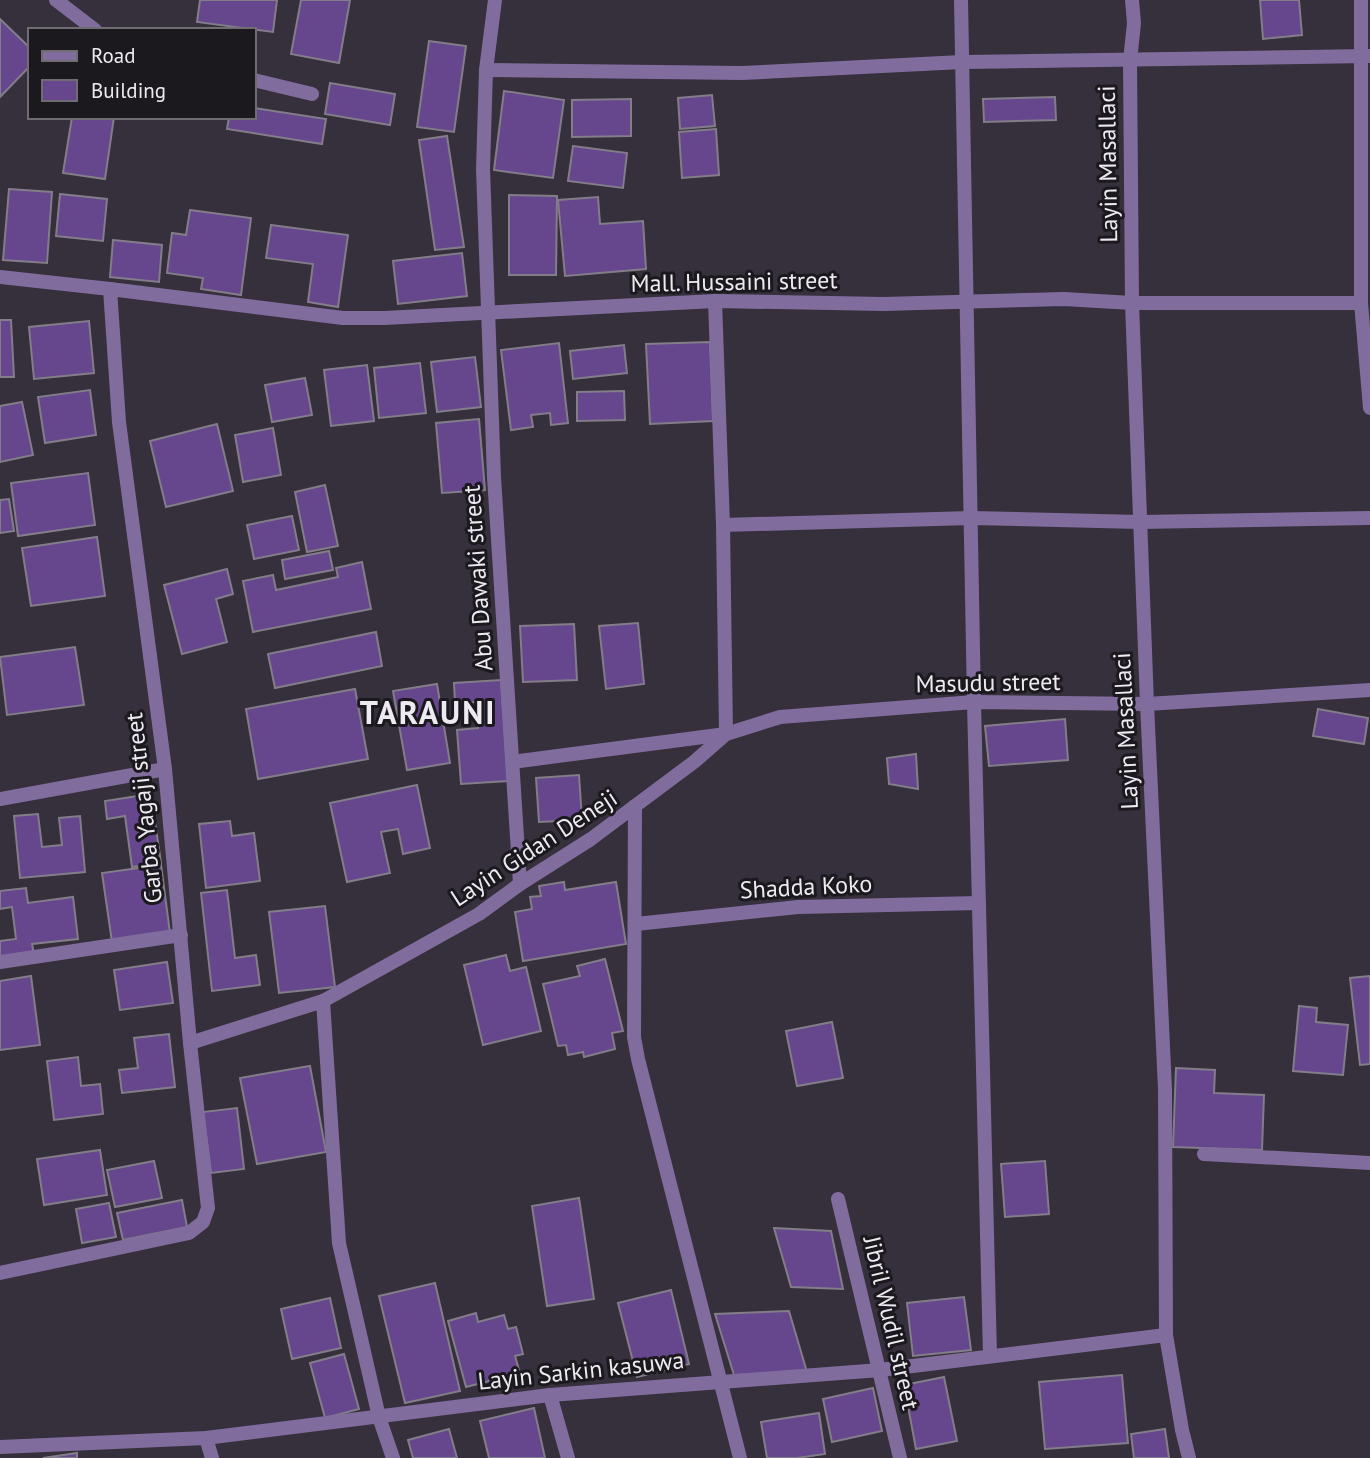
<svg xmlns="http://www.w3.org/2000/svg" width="1370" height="1458" font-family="'PT Sans',sans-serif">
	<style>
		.building { fill: #66468d; stroke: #827d89; stroke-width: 2 }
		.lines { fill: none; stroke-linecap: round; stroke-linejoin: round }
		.minor { stroke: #816c9e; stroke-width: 14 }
		.labels { text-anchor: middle; stroke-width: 6; stroke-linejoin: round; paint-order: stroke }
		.street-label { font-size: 24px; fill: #edeaf1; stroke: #1b191e }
		.district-label { font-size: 32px; font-weight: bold; letter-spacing: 2px; fill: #edeaf1; stroke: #1b191e }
	</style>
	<rect width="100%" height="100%" fill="#35303b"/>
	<g class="building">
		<path d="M200 0H277L273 32 197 22Z"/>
		<path d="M301 0H350L339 63 291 54Z"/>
		<path d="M1260 0H1299L1302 35 1263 39Z"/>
		<path d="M0 19 30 48V66L0 97Z"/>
		<path d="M429 41 466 46 454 132 417 127Z"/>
		<path d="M330 83 395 94 390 125 325 114Z"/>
		<path d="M504 91 564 100 553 178 494 170Z"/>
		<path d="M712 95 715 126 680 129 678 98Z"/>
		<path d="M1055 97 1056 120 984 122 983 99Z"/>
		<path d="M631 99V136L572 137V100Z"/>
		<path d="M254 108 326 119 322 144 227 129 229 117H254Z"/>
		<path d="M72 117H114L105 179 63 173Z"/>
		<path d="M716 129 719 175 682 178 679 132Z"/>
		<path d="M447 136 464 247 435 250 419 140Z"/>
		<path d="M573 146 627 153 623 188 568 181Z"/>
		<path d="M9 189 52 192 47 263 3 260Z"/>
		<path d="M60 194 107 199 103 241 56 236Z"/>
		<path d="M509 195 557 196 556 275H509Z"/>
		<path d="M598 197 600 224 643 221 646 269 565 276 558 200Z"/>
		<path d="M190 210 251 218 241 295 201 289 203 278 167 273 172 233 186 235Z"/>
		<path d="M271 225 348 235 338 307 308 302 313 264 266 258Z"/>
		<path d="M113 240 162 245 159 282 110 277Z"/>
		<path d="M462 253 467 296 398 304 393 261Z"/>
		<path d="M0 320H11L14 377H0Z"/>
		<path d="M89 321 94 373 34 379 29 327Z"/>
		<path d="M710 342 713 421 650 424 646 344Z"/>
		<path d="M559 343 568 423 551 425 550 413 531 415 533 427 511 430 501 350Z"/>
		<path d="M624 345 627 373 573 379 570 351Z"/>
		<path d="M475 357 481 407 437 412 431 362Z"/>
		<path d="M420 363 426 413 379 418 374 368Z"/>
		<path d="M367 365 374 421 331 426 324 370Z"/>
		<path d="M305 378 312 415 272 422 265 385Z"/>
		<path d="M90 390 96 435 45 443 38 397Z"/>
		<path d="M624 391 625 420 577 421V392Z"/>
		<path d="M22 402 33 455 0 462V406Z"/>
		<path d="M479 419 485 490 442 493 436 423Z"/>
		<path d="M217 424 233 491 166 507 150 441Z"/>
		<path d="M273 428 281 475 243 482 235 435Z"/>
		<path d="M88 473 95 525 18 536 11 483Z"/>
		<path d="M325 485 338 546 307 552 295 492Z"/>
		<path d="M9 499 14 531 0 533V500Z"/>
		<path d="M292 516 299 550 254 559 247 525Z"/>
		<path d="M97 537 105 596 31 606 22 548Z"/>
		<path d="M329 551 333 570 285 579 282 560Z"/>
		<path d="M362 562 371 609 253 632 243 581 273 575 276 590 338 577 336 568Z"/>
		<path d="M227 569 233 594 216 599 227 642 182 654 164 585Z"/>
		<path d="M638 623 644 684 606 689 599 626Z"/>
		<path d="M574 624 577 680 523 682 520 626Z"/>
		<path d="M376 632 382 666 275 688 268 654Z"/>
		<path d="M75 647 84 705 7 715 0 657Z"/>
		<path d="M501 680 508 781 461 784 457 730 478 728 476 702 455 703 454 683Z"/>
		<path d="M437 684 450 763 407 770 393 691Z"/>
		<path d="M355 689 368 759 258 779 246 709Z"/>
		<path d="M1318 709 1368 718 1364 744 1313 736Z"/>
		<path d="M1065 719 1068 760 989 766 985 726Z"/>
		<path d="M916 754 918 789 889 784 887 758Z"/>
		<path d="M579 775 582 820 539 822 536 778Z"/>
		<path d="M417 785 430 848 403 854 398 829 381 832 390 873 347 882 330 803Z"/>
		<path d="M151 794 161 863 132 867 125 816 107 819 105 801Z"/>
		<path d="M38 814 42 847 62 845 59 818 80 816 85 872 20 878 14 816Z"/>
		<path d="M230 821 232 836 254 833 260 881 206 888 199 824Z"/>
		<path d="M161 865 170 933 112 942 102 873Z"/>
		<path d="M564 882 565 890 616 882 626 944 523 961 515 912 532 909 530 897 541 896 539 886Z"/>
		<path d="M26 888 28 903 73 897 78 939 32 944 34 954 0 958V941L16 939 12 907 0 909V891Z"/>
		<path d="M227 890 235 958 256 955 260 985 212 991 201 893Z"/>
		<path d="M325 906 335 987 279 993 269 912Z"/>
		<path d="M506 955 510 971 526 967 541 1031 483 1045 464 965Z"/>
		<path d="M605 959 623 1031 612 1033 615 1049 584 1057 583 1052 568 1055 566 1045 558 1046 543 984 580 976 577 966Z"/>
		<path d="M167 962 173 1003 120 1010 114 970Z"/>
		<path d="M31 976 40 1045 0 1050V981Z"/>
		<path d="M1370 976V1064L1360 1065 1350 978Z"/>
		<path d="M1299 1006 1317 1008 1316 1022 1348 1025 1343 1075 1293 1071Z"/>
		<path d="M832 1022 843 1078 797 1086 786 1031Z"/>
		<path d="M169 1034 175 1087 122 1093 119 1070 138 1068 134 1038Z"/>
		<path d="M78 1057 81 1086 100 1084 103 1114 54 1120 47 1061Z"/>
		<path d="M310 1066 326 1152 257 1164 240 1078Z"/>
		<path d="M1176 1068 1215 1070 1214 1093 1264 1095 1262 1150 1173 1147Z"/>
		<path d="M237 1108 244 1169 211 1173 203 1112Z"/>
		<path d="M100 1150 107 1195 44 1205 37 1159Z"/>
		<path d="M154 1161 162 1198 115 1207 107 1170Z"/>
		<path d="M1045 1161 1049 1214 1005 1217 1001 1164Z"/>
		<path d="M579 1198 594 1299 547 1306 532 1206Z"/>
		<path d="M182 1200 187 1227 123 1240 117 1213Z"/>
		<path d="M109 1203 116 1237 82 1243 76 1209Z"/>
		<path d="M774 1228 831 1231 843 1289 791 1287Z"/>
		<path d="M435 1283 460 1391 405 1403 379 1296Z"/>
		<path d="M671 1290 689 1364 637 1377 618 1303Z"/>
		<path d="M964 1297 971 1350 913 1356 907 1303Z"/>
		<path d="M330 1298 341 1348 292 1359 281 1309Z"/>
		<path d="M789 1311 807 1372 734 1375 715 1314Z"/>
		<path d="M476 1313 478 1322 504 1315 508 1329 516 1327 523 1354 515 1356 520 1373 466 1387 448 1321Z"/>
		<path d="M344 1354 359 1409 325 1418 310 1363Z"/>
		<path d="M1122 1375 1128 1443 1045 1449 1039 1382Z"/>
		<path d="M944 1377 957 1441 916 1449 904 1385Z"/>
		<path d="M873 1388 882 1431 832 1442 823 1399Z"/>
		<path d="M534 1408 545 1458H489L480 1421Z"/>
		<path d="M819 1413 825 1454 797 1458H767L761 1422Z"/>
		<path d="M449 1429 457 1458H413L408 1440Z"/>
		<path d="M1165 1429 1169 1458H1134L1131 1434Z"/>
		<path d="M77 1453V1458H43Z"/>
	</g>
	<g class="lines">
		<g class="minor">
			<path d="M56 0 95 30"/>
			<path d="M495 0 486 70 483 169 494 477 520 884"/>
			<path d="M961 0 974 702 990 1356"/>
			<path d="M1132 0 1134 23 1130 61 1132 303 1147 704 1165 1089 1166 1335 1182 1430 1189 1458"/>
			<path d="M1361 0V303L1370 408"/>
			<path d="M486 70 742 73 962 62 1370 56"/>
			<path d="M254 80 312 94"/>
			<path d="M0 277 110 289 119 422 165 769 190 1043 208 1208 203 1222 189 1233 0 1273"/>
			<path d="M110 289 343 318H384L715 301 883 304 1064 299 1132 303H1361"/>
			<path d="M723 525 971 518 1140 522 1370 518"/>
			<path d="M512 762 726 734 723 525 715 301"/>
			<path d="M0 799 165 769"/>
			<path d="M635 806 694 762 726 734 780 717 974 702 1147 704 1370 690"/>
			<path d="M636 924 798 907 979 903"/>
			<path d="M0 962 181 935"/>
			<path d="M190 1043 323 1001"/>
			<path d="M1204 1154 1370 1163"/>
			<path d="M838 1199 900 1458"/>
			<path d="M550 1395 568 1458"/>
			<path d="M206 1438 212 1458"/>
			<path d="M0 1447 206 1438 550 1395 880 1370 1166 1335"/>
			<path d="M393 1458 379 1417 339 1243 323 1001 479 914 520 884 591 839 635 806 634 1037 638 1059 740 1458"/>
		</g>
	</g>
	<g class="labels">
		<g class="street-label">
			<text transform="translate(1108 164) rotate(-91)" y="8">Layin Masallaci</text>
			<text transform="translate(734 282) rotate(-1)" y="8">Mall. Hussaini street</text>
			<text transform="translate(478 578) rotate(-94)" y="8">Abu Dawaki street</text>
			<text transform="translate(988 683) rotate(-1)" y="8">Masudu street</text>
			<text transform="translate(1126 731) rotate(-93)" y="8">Layin Masallaci</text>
			<text transform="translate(144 808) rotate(-96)" y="8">Garba Yagaji street</text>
			<text transform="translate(534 848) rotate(-33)" y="8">Layin Gidan Deneji</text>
			<text transform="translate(806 887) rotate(-3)" y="8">Shadda Koko</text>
			<text transform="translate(891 1323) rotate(77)" y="8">Jibril Wudil street</text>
			<text transform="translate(581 1371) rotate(-6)" y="8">Layin Sarkin kasuwa</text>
		</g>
		<g class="district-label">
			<text x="428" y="724">TARAUNI</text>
		</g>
	</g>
	<rect x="28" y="28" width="228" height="91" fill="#1b191e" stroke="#6f6d72" stroke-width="2"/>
	<rect x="42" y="51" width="35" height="10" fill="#816c9e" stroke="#6f6d72" stroke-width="2"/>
	<text x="91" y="63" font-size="21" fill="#edeaf1">Road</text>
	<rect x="42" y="80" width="35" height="21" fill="#66468d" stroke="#6f6d72" stroke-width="2"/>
	<text x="91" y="98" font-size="21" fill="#edeaf1">Building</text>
</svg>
